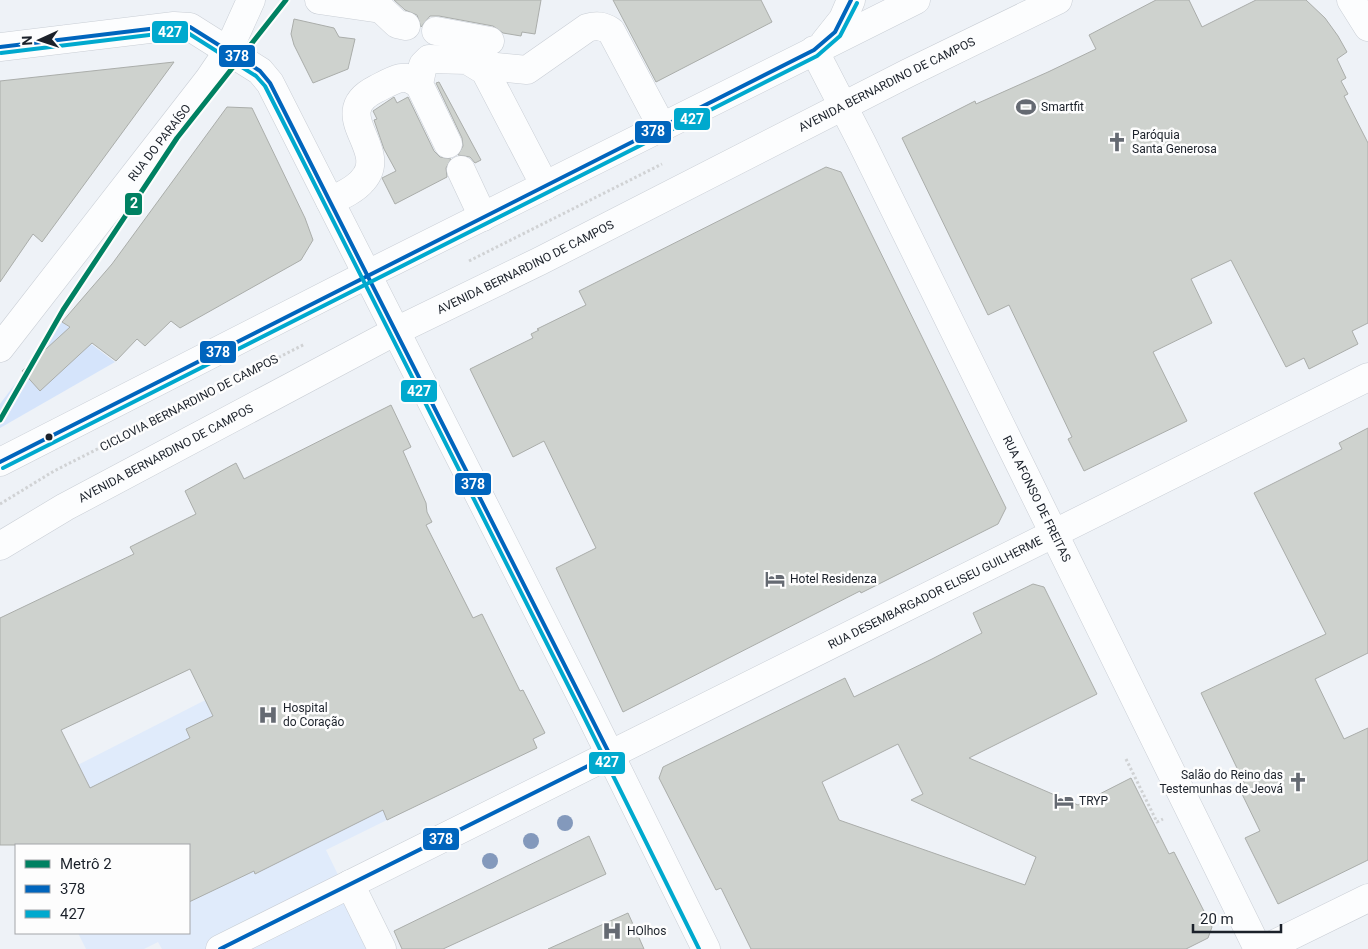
<svg xmlns="http://www.w3.org/2000/svg" width="1368" height="949" font-family="Roboto,sans-serif">
	<style>
		.built { fill: #e0ebfb }
		.green { fill: #d5e4fb }
		.building { fill: #ced2ce; stroke: #aaadaa; fill-rule: evenodd }
		.lines { fill: none; stroke-linecap: round; stroke-linejoin: round }
		.minor-casing { stroke: #c9ced5; stroke-width: 29 }
		.major-casing { stroke: #c9ced5; stroke-width: 29 }
		.path { stroke: #d0d2d4; stroke-width: 3; stroke-dasharray: 2.5 2.5; stroke-linecap: butt }
		.minor { stroke: #fcfdfe; stroke-width: 28 }
		.major { stroke: #fcfdfe; stroke-width: 28 }
		.bus-1-casing { stroke: #fdfdfd; stroke-width: 8 }
		.bus-2-casing { stroke: #fdfdfd; stroke-width: 8 }
		.bus-1 { stroke: #0065bd; stroke-width: 4 }
		.bus-2 { stroke: #00a9ce; stroke-width: 4 }
		.metro-1-casing { stroke: #fdfdfd; stroke-width: 9 }
		.metro-1 { stroke: #008162; stroke-width: 5 }
		.tree { fill: #8399bc }
		.bus-dot { fill: #1b212a; stroke: #fdfdfd; stroke-width: 2 }
		.labels { text-anchor: middle; stroke-width: 5; stroke-linejoin: round; paint-order: stroke }
		.street-label { font-size: 12px; fill: #1b212a; stroke: #fdfdfd }
		.poi-label { font-size: 12px; fill: #1b212a; stroke: #fdfdfd; text-anchor: start }
		.line-badge { stroke: #fdfdfd; stroke-width: 2 }
		.badge-label { font-size: 14px; text-anchor: middle; font-weight: bold; fill: #fff }
	</style>
	<rect width="100%" height="100%" fill="#eef2f7"/>
	<path class="built" d="M236 463 265 519 510 696 523 690 545 733 387 820 326 850 374 949H162L158 942 144 949H86L78 933H189V845H35L13 798 270 667 185 491Z"/>
	<path class="green" d="M62 322 115 362 0 428V404Z"/>
	<g class="building">
		<path d="M394 0H541L535 34 522 32 521 36 503 33 493 26 439 16H430L421 27 417 15 405 10Z"/>
		<path d="M613 0H761L772 22 656 82Z"/>
		<path d="M1156 0H1189L1202 27 1256 0H1306L1325 18 1338 36 1347 52 1337 59 1346 78 1341 81 1348 94 1344 96 1368 143V323L1352 331 1358 344 1309 369 1304 358 1286 367 1231 260 1191 279 1212 323 1153 352 1187 421 1084 471 1068 439 1072 437 1009 305 988 315 902 138 975 101 976 104 1048 72 1096 49 1089 35Z"/>
		<path d="M294 19 334 28 339 37 355 39 348 69 313 83 294 45 291 34Z"/>
		<path d="M174 62 42 242 33 234 0 282V81Z"/>
		<path d="M439 82 481 160 475 163 470 157 458 155 463 146 462 138 436 83Z"/>
		<path d="M394 97 397 103 408 97 434 151 440 157 451 159 446 168 447 177 395 204 382 178 396 171 384 149 374 120 377 119 373 111Z"/>
		<path d="M227 107 252 108 305 218 313 240 301 260 180 328 171 321 145 346 137 339 116 361 92 343 40 391 22 371 70 327 62 322 112 264Z"/>
		<path d="M826 167 841 172 1006 508 998 524 861 593 860 591 623 712 556 568 596 548 544 441 513 457 470 369 533 338 531 334 539 330 537 329 586 305 579 291Z"/>
		<path d="M391 405 411 447 403 451 426 503 427 512 432 522 426 525 473 618 482 614 520 691 523 690 545 733 533 739 537 748 387 820 383 810 255 874 254 871 189 902V845H0V618L134 554 130 547 196 514 185 491 236 463 244 479ZM190 669 213 716 186 729 190 738 90 788 61 730Z"/>
		<path d="M1368 428V653L1315 679 1344 739 1368 728V860L1278 904 1245 838 1260 831 1242 794 1248 791 1201 693 1326 634 1254 493 1342 449 1339 443Z"/>
		<path d="M1033 584 1044 587 1097 694 969 758 1078 805 1131 778 1169 854 1174 852 1212 927 1208 938 1186 949H751L721 888 716 890 659 778 663 767 845 678 854 697 932 659 982 633 973 613ZM898 744 923 794 911 800 1036 857 1025 885 839 820 822 782Z"/>
		<path d="M589 836 606 874 443 949H402L394 931Z"/>
		<path d="M628 913 644 949H548Z"/>
	</g>
	<g class="lines">
		<defs>
			<g id="minor">
				<path d="M319 0 381 9 397 24 406 26"/>
				<path d="M1351 0 1368 27"/>
				<path d="M436 31 490 41"/>
				<path id="s1" d="M814 50 862 143 1258 949"/>
				<path d="M228 51 260 71 270 83 587 708 706 949"/>
				<path d="M477 65 527 70 587 28C597 25 603 26 611 31L662 127"/>
				<path d="M448 144 419 84 423 65 429 59 467 60 485 71 545 186"/>
				<path d="M461 170 483 217"/>
				<path d="M330 201C341 196 355 190 363 180 391 149 326 114 376 89 384 85 392 80 401 78H408L419 84"/>
				<path d="M350 884 382 949"/>
				<path id="s2" d="M220 949 1368 377"/>
				<path d="M1264 949 1368 898"/>
			</g>
			<g id="major">
				<path d="M824 43 843 19 851 0"/>
				<path d="M0 47 174 26 190 27 228 51"/>
				<path id="s3" d="M0 348 209 79 228 51 251 0"/>
				<path d="M0 462 366 275 916 0"/>
				<path id="s4" d="M0 546 65 507 396 331 540 261 908 73 1058 0"/>
			</g>
		</defs>
		<use href="#minor" class="minor-casing"/>
		<use href="#major" class="major-casing"/>
		<g class="path">
			<path d="M469 261 662 164"/>
			<path d="M0 504 54 471 305 344"/>
			<path d="M1126 759 1157 822 1163 819"/>
		</g>
		<use href="#minor" class="minor"/>
		<use href="#major" class="major"/>
		<defs>
			<g id="bus-1">
				<path d="M0 47 174 26 190 27 260 71 270 83 610 755 220 949"/>
				<path d="M0 462 814 50 835 32 851 0"/>
			</g>
			<g id="bus-2">
				<path d="M1 53 174 32 188 33 256 76 265 86 581 711 699 949"/>
				<path d="M3 468 817 56 840 36 857 3"/>
			</g>
		</defs>
		<use href="#bus-1" class="bus-1-casing"/>
		<use href="#bus-2" class="bus-2-casing"/>
		<use href="#bus-1" class="bus-1"/>
		<use href="#bus-2" class="bus-2"/>
		<defs>
			<path id="metro-1" d="M0 420 63 310 177 138 286 0"/>
		</defs>
		<use href="#metro-1" class="metro-1-casing"/>
		<use href="#metro-1" class="metro-1"/>
	</g>
	<g class="tree">
		<circle cx="565" cy="823" r="8"/>
		<circle cx="531" cy="841" r="8"/>
		<circle cx="490" cy="861" r="8"/>
	</g>
	<defs>
		<symbol id="stadium-bare" viewBox="-9 -9 18 18"><path d="M0-5a6.5 5 0 1 0 0 10a6.5 5 0 1 0 0-10ZM-3.5-1.8h7v3.6h-7Z" fill="#656a72" stroke="#fdfdfd" stroke-width="2.5" paint-order="stroke"/></symbol>
		<symbol id="church-bare" viewBox="-9 -9 18 18"><path d="M-1.2-6h2.4v3.5h3.3v2.4h-3.3V6h-2.4V-.1h-3.3v-2.4h3.3Z" fill="#656a72" stroke="#fdfdfd" stroke-width="2.5" paint-order="stroke"/></symbol>
		<symbol id="hotel-bare" viewBox="-9 -9 18 18"><path d="M-6-4.5h1.5V1H6V5H4.5V3h-9V5H-6ZM-4 0a1.8 1.8 0 1 1 3.6 0ZM.5 0V-2.5h3Q6-2.5 6 0Z" fill="#656a72" stroke="#fdfdfd" stroke-width="2.5" paint-order="stroke"/></symbol>
		<symbol id="hospital-bare" viewBox="-9 -9 18 18"><path d="M-5-5h3v3.5h4V-5h3V5h-3V1.5h-4V5h-3Z" fill="#656a72" stroke="#fdfdfd" stroke-width="2.5" paint-order="stroke"/></symbol>
	</defs>
	<g fill-rule="evenodd">
		<use href="#stadium-bare" x="1012" y="93" width="28" height="28"/>
		<use href="#church-bare" x="1103" y="128" width="28" height="28"/>
		<use href="#hotel-bare" x="761" y="565" width="28" height="28"/>
		<use href="#hospital-bare" x="254" y="701" width="28" height="28"/>
		<use href="#church-bare" x="1284" y="768" width="28" height="28"/>
		<use href="#hotel-bare" x="1050" y="787" width="28" height="28"/>
		<use href="#hospital-bare" x="598" y="917" width="28" height="28"/>
	</g>
	<circle class="bus-dot" cx="49" cy="437" r="4.5"/>
	<g class="labels">
		<g class="street-label">
			<text dy="4" stroke="none"><textPath href="#s4" startOffset="1000">AVENIDA BERNARDINO DE CAMPOS</textPath></text>
			<text dy="4" stroke="none"><textPath href="#s3" startOffset="260">RUA DO PARAÍSO</textPath></text>
			<text dy="4" stroke="none"><textPath href="#s4" startOffset="595">AVENIDA BERNARDINO DE CAMPOS</textPath></text>
			<text transform="translate(189 403) rotate(-27)" y="4">CICLOVIA BERNARDINO DE CAMPOS</text>
			<text dy="4" stroke="none"><textPath href="#s4" startOffset="190">AVENIDA BERNARDINO DE CAMPOS</textPath></text>
			<text dy="4" stroke="none"><textPath href="#s1" startOffset="501">RUA AFONSO DE FREITAS</textPath></text>
			<text dy="4" stroke="none"><textPath href="#s2" startOffset="799">RUA DESEMBARGADOR ELISEU GUILHERME</textPath></text>
		</g>
		<g class="poi-label">
			<text x="1041" y="111">Smartfit</text>
			<text x="1132" y="139">Paróquia<tspan x="1132" dy="14">Santa Generosa</tspan></text>
			<text x="790" y="583">Hotel Residenza</text>
			<text x="283" y="712">Hospital<tspan x="283" dy="14">do Coração</tspan></text>
			<text x="1283" y="779" text-anchor="end">Salão do Reino das<tspan x="1283" dy="14">Testemunhas de Jeová</tspan></text>
			<text x="1079" y="805">TRYP</text>
			<text x="627" y="935">HOlhos</text>
		</g>
	</g>
	<g class="line-badge">
		<rect x="151" y="20" width="38" height="24" rx="5" fill="#00a9ce"/>
		<rect x="218" y="44" width="38" height="24" rx="5" fill="#0065bd"/>
		<rect x="673" y="107" width="38" height="24" rx="5" fill="#00a9ce"/>
		<rect x="634" y="120" width="38" height="24" rx="5" fill="#0065bd"/>
		<rect x="124" y="192" width="19" height="24" rx="5" fill="#008162"/>
		<rect x="199" y="340" width="38" height="24" rx="5" fill="#0065bd"/>
		<rect x="400" y="379" width="38" height="24" rx="5" fill="#00a9ce"/>
		<rect x="454" y="472" width="38" height="24" rx="5" fill="#0065bd"/>
		<rect x="588" y="751" width="38" height="24" rx="5" fill="#00a9ce"/>
		<rect x="422" y="827" width="38" height="24" rx="5" fill="#0065bd"/>
	</g>
	<g class="badge-label">
		<text x="170" y="37">427</text>
		<text x="237" y="61">378</text>
		<text x="692" y="124">427</text>
		<text x="653" y="136">378</text>
		<text x="134" y="208">2</text>
		<text x="218" y="357">378</text>
		<text x="419" y="396">427</text>
		<text x="473" y="489">378</text>
		<text x="607" y="767">427</text>
		<text x="441" y="844">378</text>
	</g>
	<rect x="15" y="844" width="175" height="90" fill="#fdfdfd" stroke="#a3a5a9"/>
	<rect x="25" y="860" width="25" height="8" fill="#008162" stroke="#a3a5a9"/>
	<text x="60" y="869" font-size="15" fill="#1b212a">Metrô 2</text>
	<rect x="25" y="885" width="25" height="8" fill="#0065bd" stroke="#a3a5a9"/>
	<text x="60" y="894" font-size="15" fill="#1b212a">378</text>
	<rect x="25" y="910" width="25" height="8" fill="#00a9ce" stroke="#a3a5a9"/>
	<text x="60" y="919" font-size="15" fill="#1b212a">427</text>
	<g transform="translate(40 40) rotate(267)" stroke="#fdfdfd" stroke-width="4" paint-order="stroke">
	<path d="M0-4L9 19L0 12L-9 19Z" fill="#1b212a"/>
	<text y="-8" font-size="14" font-weight="bold" text-anchor="middle" fill="#1b212a">N</text>
	</g>
	<path d="M1193 924v8h88v-8" fill="none" stroke="#1b212a" stroke-width="2.5"/>
	<text x="1200" y="924" font-size="15" fill="#1b212a" stroke="#fdfdfd" stroke-width="4" paint-order="stroke">20 m</text>
</svg>
